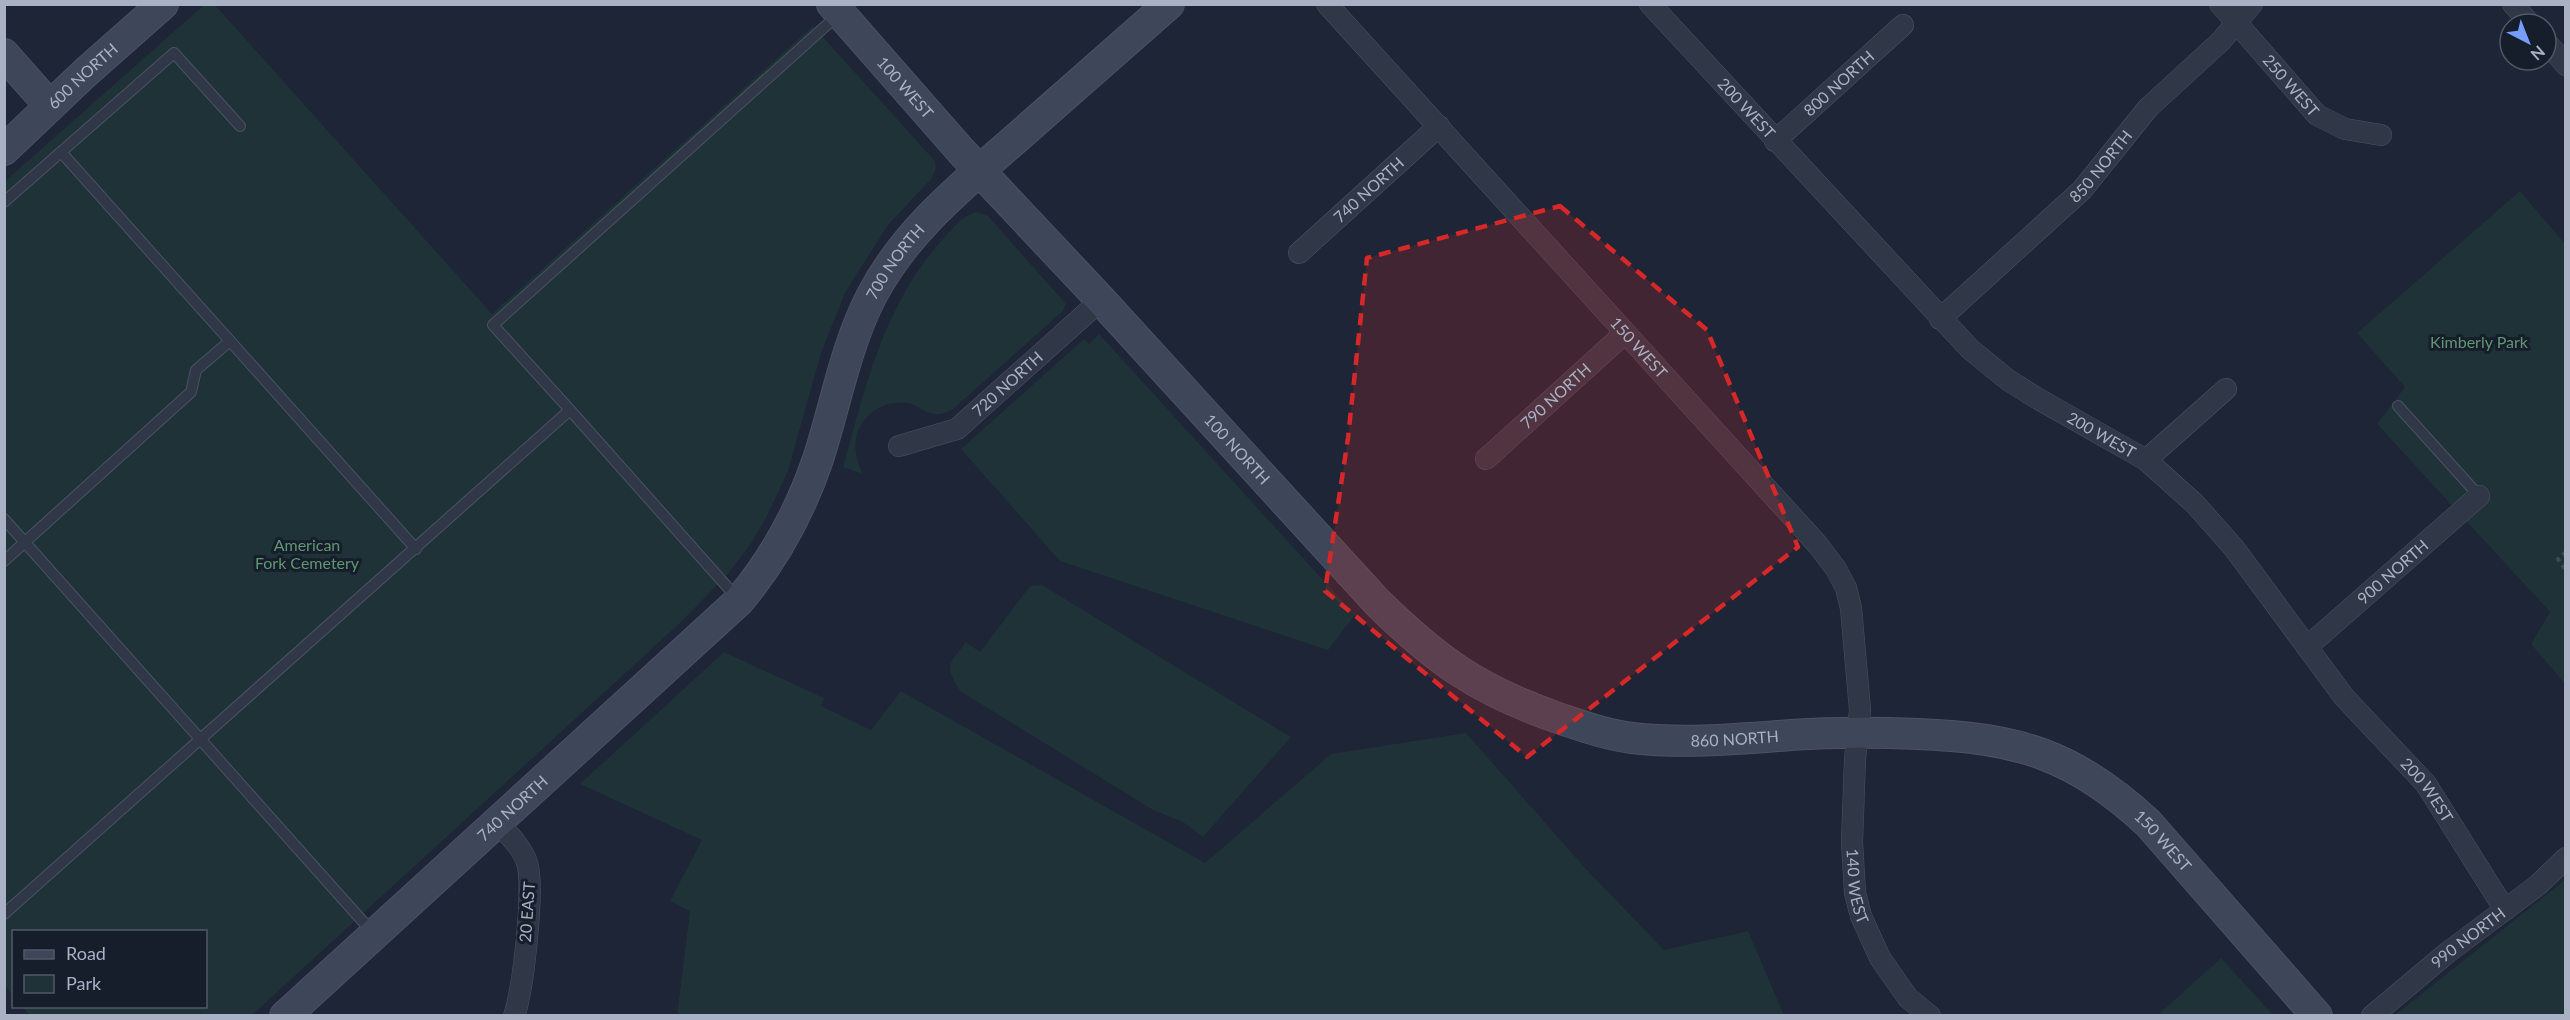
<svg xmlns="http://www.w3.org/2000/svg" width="2570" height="1020" font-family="Lato,sans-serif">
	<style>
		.green { fill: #1e3238 }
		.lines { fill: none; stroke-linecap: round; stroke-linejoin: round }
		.lane-casing { stroke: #4b5262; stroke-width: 12 }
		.street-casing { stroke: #4b5262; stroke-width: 22 }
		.secondary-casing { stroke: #4b5262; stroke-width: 32 }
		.path { stroke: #394e52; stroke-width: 4; stroke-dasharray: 4.5 4.5; stroke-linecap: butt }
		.lane { stroke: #303747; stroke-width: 10 }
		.street { stroke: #303747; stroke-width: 21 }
		.secondary { stroke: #3e465a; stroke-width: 30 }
		.marked { fill: #d62828; fill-opacity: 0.2; stroke: #d62828; stroke-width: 4.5; stroke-dasharray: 12 8; stroke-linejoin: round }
		.labels { text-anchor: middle; stroke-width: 6; stroke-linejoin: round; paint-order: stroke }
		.street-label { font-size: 16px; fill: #a9b1c5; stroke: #161d2b }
		.park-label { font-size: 16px; fill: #609671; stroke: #161d2b }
	</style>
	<rect width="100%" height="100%" fill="#1d2536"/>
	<g class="green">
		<path d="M205 4 215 5 492 314 813 26 934 160 936 168 932 178 888 225 846 291 822 350 788 471 767 516 752 542 727 575 680 623 251 1016H30L23 1007 206 1006V932H14L13 996 5 986 4 182Z"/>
		<path d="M2520 191 2565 244V684L2531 644 2550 612 2377 424 2405 387 2357 333Z"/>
		<path d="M978 212 988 216 1066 304 1063 311 953 409C947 412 942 415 935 414 927 414 921 408 914 405 894 398 872 407 861 425 852 441 855 458 863 474L843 467C866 385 884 304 943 239 952 229 963 214 978 212Z"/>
		<path d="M1099 334 1355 615 1328 650 1060 561 961 449 1084 339 1089 344Z"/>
		<path d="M1042 585 1291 737 1203 837 1183 822 1153 810 960 691C944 664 948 666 966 642L980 652 1030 586Z"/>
		<path d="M724 652 824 698 821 706 871 730 901 691 1205 863 1331 754 1466 733 1586 869 1664 950 1748 931 1784 1015H677L690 911 670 901 702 840 580 784Z"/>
		<path d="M2565 880V1015H2395Z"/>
		<path d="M2221 958 2273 1015H2158Z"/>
	</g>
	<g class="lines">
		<defs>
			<g id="lane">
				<path d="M240 126 174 53 61 152 416 549"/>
				<path d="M4 202 61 152"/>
				<path d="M2398 406 2481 498"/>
				<path d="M570 410 493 325 839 14"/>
				<path d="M4 519 374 934"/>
				<path d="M4 561 191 392 196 370 230 341"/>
				<path d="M4 914 570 410 738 599"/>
			</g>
			<g id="street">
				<path id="s1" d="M1327 4 1818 545 1836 569 1846 588 1851 608 1860 710 1855 759 1852 842 1855 893 1861 916 1880 958 1908 998 1930 1016"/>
				<path id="s2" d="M1650 4 1970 349 2008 380 2035 397 2146 460 2195 504 2234 548 2344 697 2426 784 2505 910"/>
				<path id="s3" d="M2220 4 2317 115 2345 129 2381 135"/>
				<path d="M2513 4 2530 24"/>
				<path d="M2546 42 2566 65"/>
				<path id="s4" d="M1775 141 1903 25"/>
				<path id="s5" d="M1299 253 1439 126"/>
				<path id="s6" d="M1940 319 2082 190 2148 108 2221 41 2252 4"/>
				<path id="s7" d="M899 446 957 429 1101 300"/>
				<path id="s8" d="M1486 459 1625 333"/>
				<path d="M2146 460 2226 389"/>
				<path id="s9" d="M2307 647 2479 496"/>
				<path d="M497 822C508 834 522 847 527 863 535 886 523 992 514 1016"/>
				<path id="s10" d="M2372 1016 2447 953 2538 885 2566 858"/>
			</g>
			<g id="secondary">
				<path id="s11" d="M832 4 961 151 1101 300 1377 602C1437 661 1478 690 1558 718 1582 726 1607 735 1632 738 1685 744 1738 739 1791 735 1834 732 1875 732 1918 734 2017 738 2074 754 2148 823L2317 1016"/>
				<path d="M4 54 50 106"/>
				<path id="s12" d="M4 150 85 73 163 4"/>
				<path id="s13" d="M285 1016 739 601C775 558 800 512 818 459 836 404 845 347 872 295 907 229 963 185 1019 136 1069 92 1119 48 1169 4"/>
			</g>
		</defs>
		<use href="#lane" class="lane-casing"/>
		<use href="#street" class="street-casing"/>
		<use href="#secondary" class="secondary-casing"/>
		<path class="path" d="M2566 552 2558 559 2566 570"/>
		<use href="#lane" class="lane"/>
		<use href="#street" class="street"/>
		<use href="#secondary" class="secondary"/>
	</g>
	<path class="marked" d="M1560 206 1707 330 1798 547 1527 757 1325 591 1348 438 1367 258Z"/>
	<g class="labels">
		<g class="street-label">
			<text dy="6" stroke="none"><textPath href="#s12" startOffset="108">600 NORTH</textPath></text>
			<text dy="6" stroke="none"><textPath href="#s4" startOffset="86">800 NORTH</textPath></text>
			<text dy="6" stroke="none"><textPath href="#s3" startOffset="108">250 WEST</textPath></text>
			<text dy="6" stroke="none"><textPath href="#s11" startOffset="111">100 WEST</textPath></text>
			<text dy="6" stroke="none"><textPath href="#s2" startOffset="142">200 WEST</textPath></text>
			<text dy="6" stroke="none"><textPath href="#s6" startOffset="222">850 NORTH</textPath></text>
			<text dy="6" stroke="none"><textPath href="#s5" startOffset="94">740 NORTH</textPath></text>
			<text dy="6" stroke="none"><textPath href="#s13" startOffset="992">700 NORTH</textPath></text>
			<text dy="6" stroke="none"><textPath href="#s1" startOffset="464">150 WEST</textPath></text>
			<text dy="6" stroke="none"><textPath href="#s7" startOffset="128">720 NORTH</textPath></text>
			<text dy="6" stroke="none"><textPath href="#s8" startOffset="94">790 NORTH</textPath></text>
			<text dy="6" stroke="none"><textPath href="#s2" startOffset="628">200 WEST</textPath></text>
			<text dy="6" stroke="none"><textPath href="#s11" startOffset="602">100 NORTH</textPath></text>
			<text dy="6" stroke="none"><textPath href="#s9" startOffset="114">900 NORTH</textPath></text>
			<text dy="6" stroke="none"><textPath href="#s11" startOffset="1206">860 NORTH</textPath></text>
			<text dy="6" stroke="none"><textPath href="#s2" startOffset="1114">200 WEST</textPath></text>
			<text dy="6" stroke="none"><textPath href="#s13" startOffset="308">740 NORTH</textPath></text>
			<text dy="6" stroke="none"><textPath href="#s11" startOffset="1666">150 WEST</textPath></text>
			<text dy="6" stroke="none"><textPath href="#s1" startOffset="1082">140 WEST</textPath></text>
			<text transform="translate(527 912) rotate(-86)" y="6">20 EAST</text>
			<text dy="6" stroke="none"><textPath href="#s10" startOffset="124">990 NORTH</textPath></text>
		</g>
		<g class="park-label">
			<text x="2479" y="348">Kimberly Park</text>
			<text x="307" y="551">American<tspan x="307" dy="18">Fork Cemetery</tspan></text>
		</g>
	</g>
	<rect width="2570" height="1020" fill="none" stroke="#a9b1c5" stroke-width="12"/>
	<rect x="12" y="930" width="195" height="78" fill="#161d2b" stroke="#515869" stroke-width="1.5"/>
	<rect x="24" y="950" width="30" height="9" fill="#3e465a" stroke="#515869" stroke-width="1.5"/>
	<text x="66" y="960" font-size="18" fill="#a9b1c5">Road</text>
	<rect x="24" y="975" width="30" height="18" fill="#1e3238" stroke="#515869" stroke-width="1.5"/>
	<text x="66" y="990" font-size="18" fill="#a9b1c5">Park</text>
	<g transform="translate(2528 42) rotate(138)"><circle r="28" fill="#161d2b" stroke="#515869" stroke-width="1.5"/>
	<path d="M0-4.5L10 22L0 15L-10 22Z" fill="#749dff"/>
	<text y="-9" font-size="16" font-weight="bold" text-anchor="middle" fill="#a9b1c5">N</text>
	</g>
</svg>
